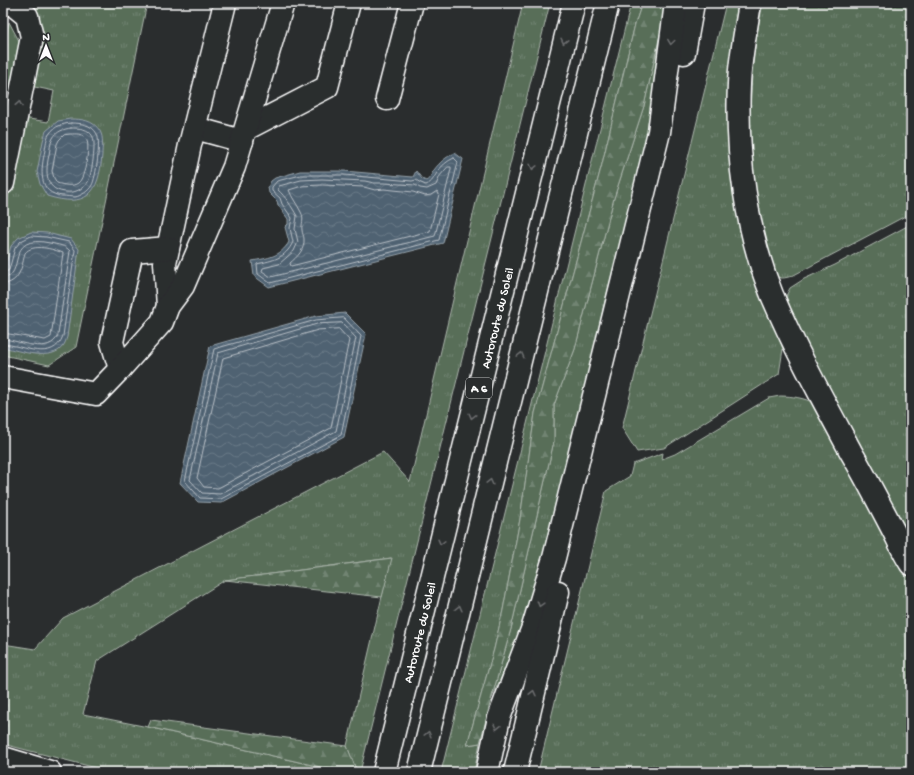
<svg xmlns="http://www.w3.org/2000/svg" width="914" height="775" font-family="'Gochi Hand',sans-serif">
	<style>
		.grass { fill: url(#grass-tufts); stroke: #acb6ac }
		.forest { fill: url(#forest-firs); stroke: #acb6ac }
		.water { fill: url(#water-waves); stroke: #95a1aa }
		.lines { fill: none; stroke-linecap: round; stroke-linejoin: round }
		.shore { stroke: #b9c0c7; stroke-width: 1 }
		.minor-casing { stroke: #fff; stroke-width: 25 }
		.major-casing { stroke: #fff; stroke-width: 25 }
		.highway-casing { stroke: #fff; stroke-width: 25 }
		.minor { stroke: #2a2d2e; stroke-width: 22 }
		.major { stroke: #2a2d2e; stroke-width: 22 }
		.highway { stroke: #2a2d2e; stroke-width: 22 }
		.oneway { stroke: #6a6c6d }
		.labels { text-anchor: middle; stroke-width: 3.5; stroke-linejoin: round; paint-order: stroke }
		.shield { fill: #2a2d2e; stroke: #bfc0c0; stroke-width: 1 }
		.shield-label { font-size: 12px; font-weight: bold; fill: #fff }
		.street-label { font-size: 13px; fill: #fff; stroke: #2a2d2e }
	</style>
	<defs>
		<pattern id="grass-tufts" width="24" height="20" patternUnits="userSpaceOnUse"><rect width="24" height="20" fill="#586e59"/><path d="M3 7l-1-3M5 7V3M7 7l1-3M15 17l-1-3M17 17v-4M19 17l1-3" fill="none" stroke="#718472"/></pattern>
		<pattern id="forest-firs" width="22" height="20" patternUnits="userSpaceOnUse"><rect width="22" height="20" fill="#586e59"/><path d="M5 1l3.5 6h-7zM16 11l3.5 6h-7z" fill="#718472"/></pattern>
		<pattern id="water-waves" width="16" height="10" patternUnits="userSpaceOnUse"><rect width="16" height="10" fill="#4f6272"/><path d="M0 5q4-4 8 0t8 0" fill="none" stroke="#697a87"/></pattern>
	</defs>
	<rect width="100%" height="100%" fill="#2a2d2e"/>
	<filter id="ink" filterUnits="userSpaceOnUse"><feTurbulence type="fractalNoise" baseFrequency=".025" numOctaves="2"/><feDisplacementMap in="SourceGraphic" scale="8" xChannelSelector="R" yChannelSelector="G"/><feConvolveMatrix kernelMatrix="1 2 1 2 8 2 1 2 1" color-interpolation-filters="sRGB"/></filter>
	<g filter="url(#ink)">
		<g class="grass">
			<path d="M24 3H147L76 347 49 365 3 355V222L23 118 48 122 54 91 30 86Z"/>
			<path d="M523 3H550L360 772H357L347 746 391 558 225 580 97 661 83 714 148 727 342 772H112L3 744V644L35 649 63 618 383 452 410 482Z"/>
			<path d="M631 3H642L635 24 602 164 535 413 520 519 503 610 494 649 467 745 480 743 474 772H441Z"/>
			<path d="M667 3 651 128 603 309 592 375 570 454 526 622 491 700 511 629 554 441V405L575 349 614 198 644 106Z"/>
			<path d="M726 3H745L731 63 730 165 741 230 783 349 779 374 664 448 637 452 622 428Z"/>
			<path d="M763 3H911V213L792 276C785 278 779 280 774 274 768 248 760 223 756 197 746 133 749 66 763 3Z"/>
			<path d="M9 22 25 52 6 126H3V50Z"/>
			<path d="M911 224V538L872 467 813 368 786 296 790 288 804 279 835 265Z"/>
			<path d="M780 396C793 396 803 398 815 403L911 567V772H538L606 491 630 476 633 464 663 453 662 459 675 454 769 398Z"/>
		</g>
		<g class="forest">
			<path d="M642 3H667L644 106 614 198 575 349 554 405V441L511 629 491 700 480 743 467 745 494 649 503 610 520 519 535 413 602 164 635 24Z"/>
			<path d="M392 558 382 597 225 580Z"/>
			<path d="M151 720 347 746 357 772H342L148 727Z"/>
		</g>
		<g class="water">
			<path d="M70 119C82 119 93 120 100 131 104 138 102 148 102 155 99 195 86 208 47 196L40 184 37 172 43 141 46 131 58 121Z"/>
			<path d="M455 153 463 159 443 243 269 287 254 276 252 261C268 258 280 257 289 242L285 227 288 224V219L278 205 277 201 269 193 268 187 271 181 275 178 300 171H344L413 177 416 171 422 179 426 181C431 178 431 174 434 170 440 162 446 157 455 153Z"/>
			<path d="M31 232 47 233 71 239 79 249 67 337C66 340 65 344 63 346 52 362 19 351 3 347V274L11 246 18 238Z"/>
			<path d="M345 313 366 334 344 437 221 503 198 502 180 483 210 346 316 316Z"/>
		</g>
		<g class="lines">
			<g class="shore">
				<path d="M71 123C80 123 92 124 97 134 101 142 96 178 92 185 89 191 81 196 75 197 71 197 66 196 63 196 37 194 41 169 45 150 46 145 46 138 50 133 55 126 62 124 71 123Z"/>
				<path d="M71 128C79 128 89 128 93 137 96 144 92 174 88 182 85 187 78 191 73 192 47 194 44 177 49 155 50 150 50 143 53 138 57 131 64 129 71 128Z"/>
				<path d="M71 134C76 134 82 133 86 138 91 144 85 179 78 183 73 187 63 185 57 183L54 178 52 171 57 144 59 140 64 135Z"/>
				<path d="M454 158 458 162 439 240 270 283 258 274 257 264C273 260 285 259 293 242L290 228 292 218 282 204 280 198 272 191V187L277 181 301 175H344L412 181 416 180 421 183 426 185C433 182 433 178 437 173 441 166 447 161 454 158Z"/>
				<path d="M448 167H451V169L435 236 271 277 262 271 263 268 279 264 294 251 298 242 295 229 297 216C292 207 285 196 278 190L279 186 301 180 322 179 365 181 374 183H384L415 185 420 188 427 189 436 185 440 176Z"/>
				<path d="M323 185 364 187 375 190 384 189 413 192 425 196 431 195 437 191 439 194 430 231 291 266 290 263C297 257 305 250 304 239 304 236 302 233 302 230 301 224 305 219 301 212 297 204 292 198 289 190L302 186Z"/>
				<path d="M3 273 6 272 9 270 15 248 21 241 31 236 46 237 69 242 75 250 63 336C53 363 23 345 3 344"/>
				<path d="M3 278C27 277 3 233 50 243 58 245 65 245 70 251L58 335C50 356 19 340 3 339"/>
				<path d="M3 284C20 283 22 266 25 253 33 243 53 249 63 253L51 337 45 340 3 333"/>
				<path d="M344 318 361 336 341 435 221 499 200 498 185 481 214 349 316 320Z"/>
				<path d="M342 323 356 338 336 431 220 494 202 493 190 480 218 353 317 324Z"/>
				<path d="M339 329 349 340 331 428 218 488 204 487 197 478 223 358 318 330Z"/>
			</g>
			<defs>
				<g id="minor">
					<path d="M750 3C746 30 740 57 739 84 736 153 746 231 772 295 795 349 823 400 851 452 865 476 878 501 891 526 898 539 903 552 911 564"/>
					<path d="M387 99 412 3"/>
					<path d="M195 128 242 141"/>
					<path d="M246 129 327 87 349 3"/>
					<path d="M3 183 32 37 27 16 11 3"/>
					<path d="M168 306 165 263 190 145 225 3"/>
					<path d="M120 369 112 342 132 251 168 248"/>
					<path d="M3 377 96 394 120 369 162 322 168 306 183 286 234 167 283 3"/>
					<path d="M3 758 50 772"/>
				</g>
				<g id="major">
					<path d="M684 53 693 3"/>
					<path d="M487 772 499 718 533 627 554 558 659 132 676 3"/>
					<path d="M515 772 558 592"/>
				</g>
				<g id="highway">
					<path id="s1" d="M384 772 574 3"/>
					<path d="M419 772 608 3"/>
				</g>
			</defs>
			<use href="#minor" class="minor-casing"/>
			<use href="#major" class="major-casing"/>
			<use href="#highway" class="highway-casing"/>
			<use href="#minor" class="minor"/>
			<use href="#major" class="major"/>
			<use href="#highway" class="highway"/>
		</g>
		<defs><path id="oneway-chevron" d="M-2-3.5L2.5 0L-2 3.5" fill="none" stroke-width="1.6" stroke-linecap="round" stroke-linejoin="round"/></defs>
		<g class="oneway">
			<use href="#oneway-chevron" transform="translate(564 41) rotate(104)"/>
			<use href="#oneway-chevron" transform="translate(671 42) rotate(98)"/>
			<use href="#oneway-chevron" transform="translate(19 104) rotate(-79)"/>
			<use href="#oneway-chevron" transform="translate(533 167) rotate(104)"/>
			<use href="#oneway-chevron" transform="translate(521 355) rotate(-76)"/>
			<use href="#oneway-chevron" transform="translate(472 416) rotate(104)"/>
			<use href="#oneway-chevron" transform="translate(490 482) rotate(-76)"/>
			<use href="#oneway-chevron" transform="translate(441 542) rotate(104)"/>
			<use href="#oneway-chevron" transform="translate(540 604) rotate(107)"/>
			<use href="#oneway-chevron" transform="translate(459 608) rotate(-76)"/>
			<use href="#oneway-chevron" transform="translate(533 693) rotate(-77)"/>
			<use href="#oneway-chevron" transform="translate(497 727) rotate(103)"/>
			<use href="#oneway-chevron" transform="translate(428 734) rotate(-76)"/>
		</g>
	</g>
	<g class="labels">
		<rect class="shield" x="466" y="378" width="26" height="20" rx="3"/>
		<g class="shield-label">
			<text x="479" y="392">A 6</text>
		</g>
		<g class="street-label">
			<text dy="5" stroke="none"><textPath href="#s1" startOffset="468">Autoroute du Soleil</textPath></text>
			<text dy="5" stroke="none"><textPath href="#s1" startOffset="144">Autoroute du Soleil</textPath></text>
		</g>
	</g>
	<rect width="914" height="775" fill="none" stroke="#2a2d2e" stroke-width="16"/>
	<rect x="8" y="8" width="898" height="759" fill="none" stroke="#fff" stroke-width="1.5" filter="url(#ink)"/>
	<g transform="translate(46 46)" stroke="#2a2d2e" stroke-width="3" paint-order="stroke">
	<path d="M0-3L7 15L0 10L-7 15Z" fill="#ffffff"/>
	<text y="-6" font-size="11" font-weight="bold" text-anchor="middle" fill="#ffffff">N</text>
	</g>
</svg>
